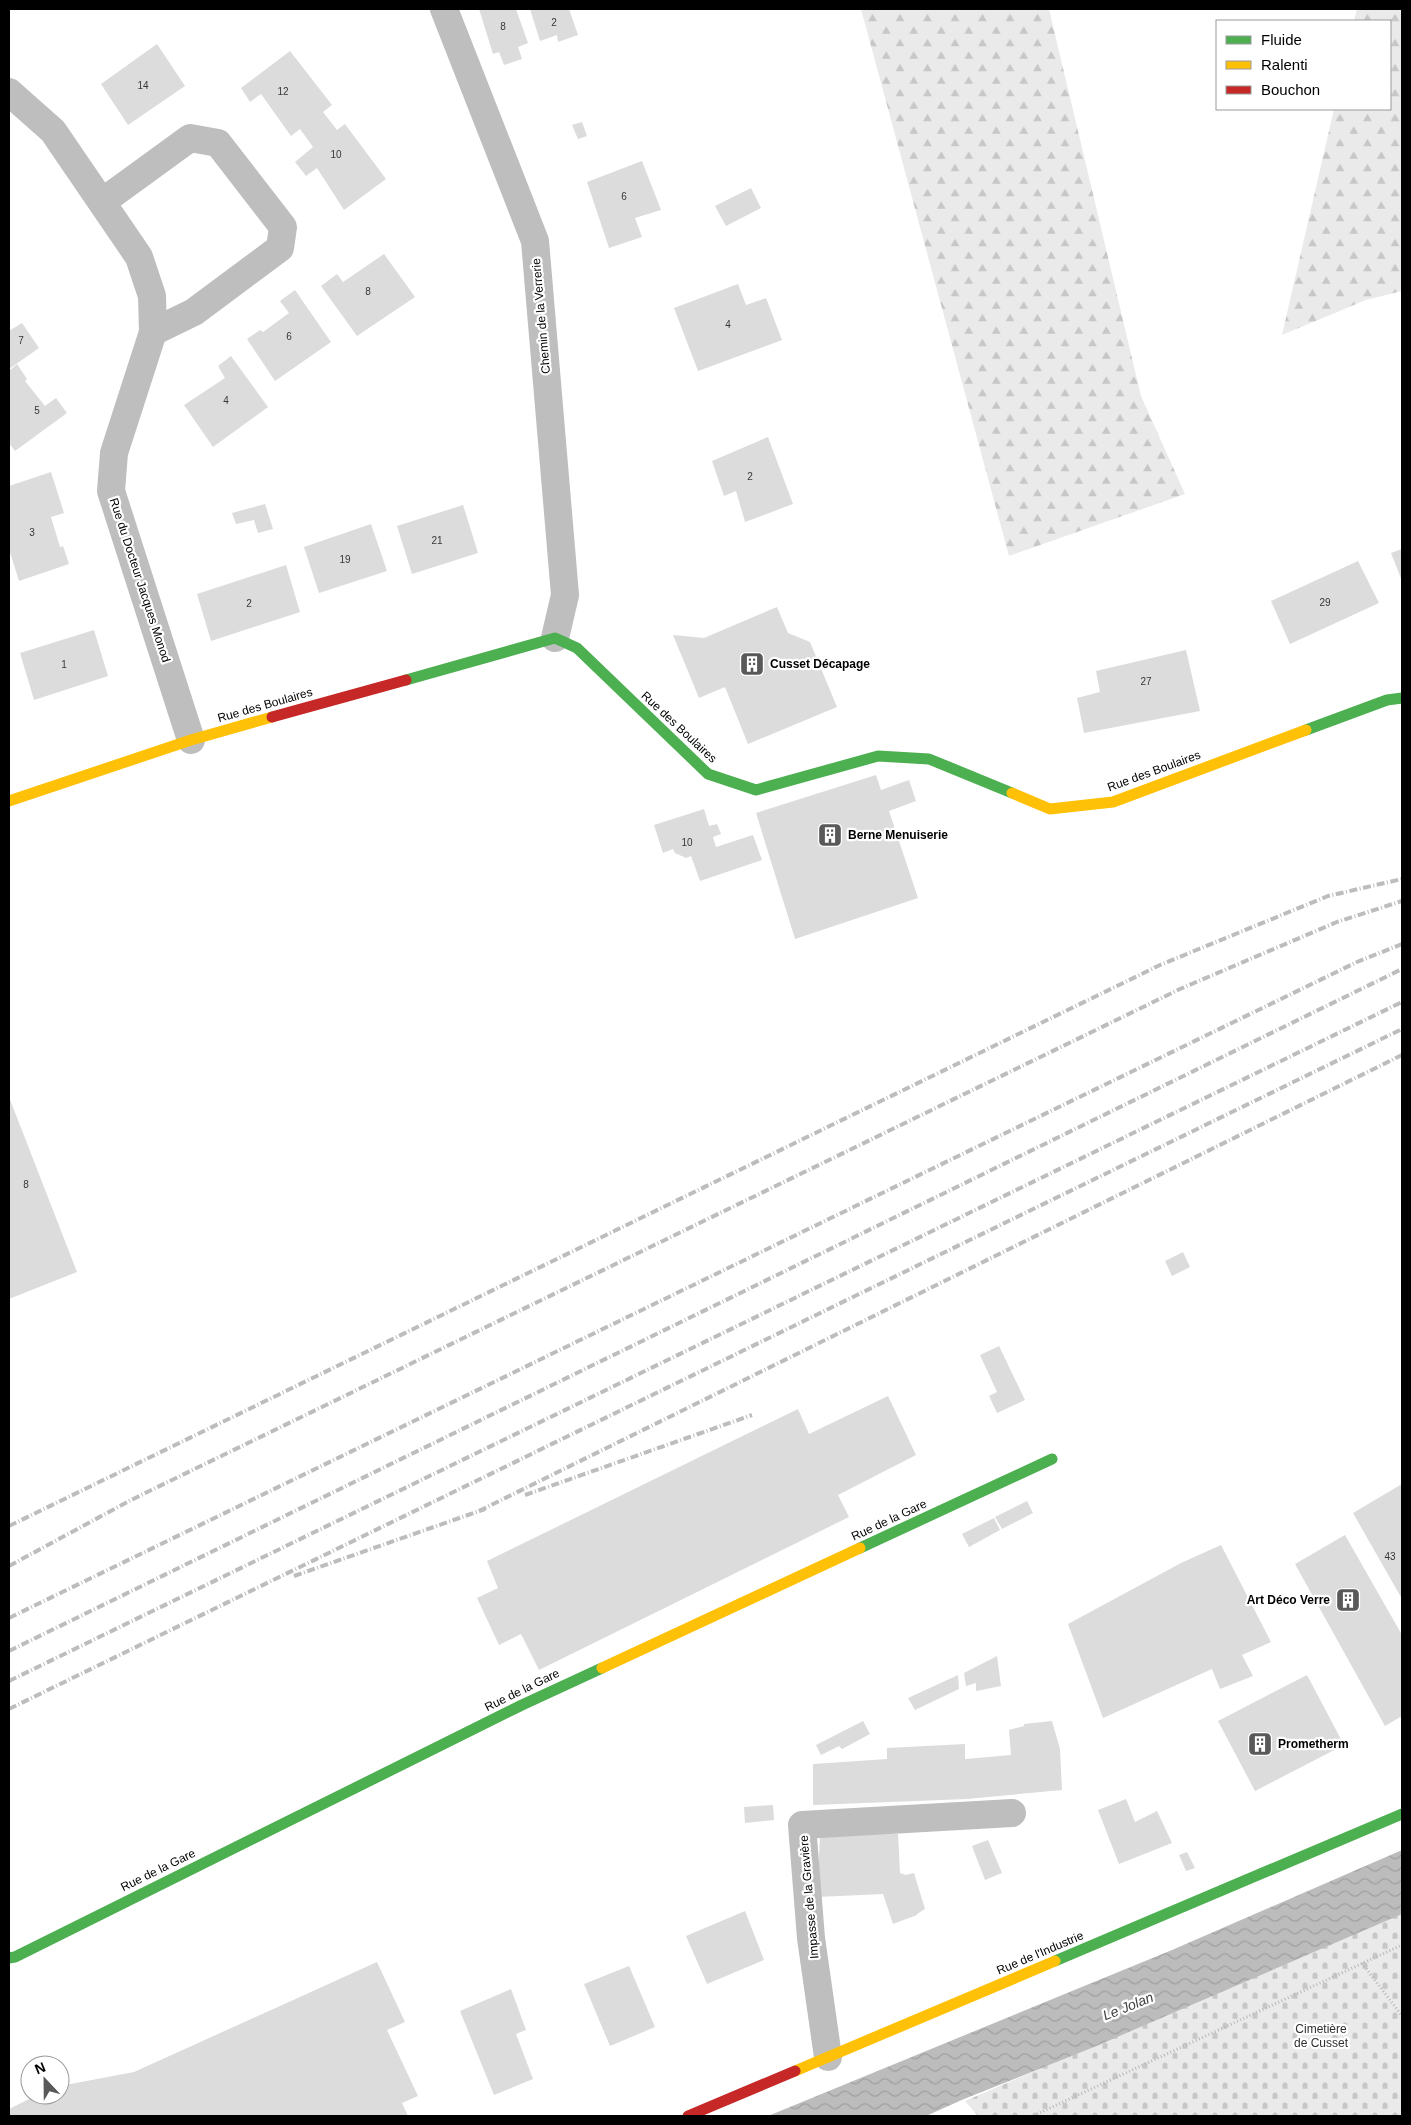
<svg xmlns="http://www.w3.org/2000/svg" width="1411" height="2125" font-family="Helvetica,sans-serif">
	<style>
		.forest { fill: url(#forest-firs) }
		.cemetery { fill: url(#cemetery-stones) }
		.water { fill: url(#water-waves) }
		.building { fill: #dcdcdc }
		.lines { fill: none; stroke-linecap: round; stroke-linejoin: round }
		.path { stroke: #b8b8b8; stroke-width: 3; stroke-dasharray: 1 2.5; stroke-linecap: butt }
		.street { stroke: #bebebe; stroke-width: 28 }
		.fast { stroke: #4caf50; stroke-width: 11 }
		.slow { stroke: #ffc107; stroke-width: 11 }
		.jam { stroke: #c62828; stroke-width: 11 }
		.rail { stroke: #bdbdbd; stroke-width: 4; stroke-dasharray: 8 2.5 1 2.5; stroke-linecap: butt }
		.labels { text-anchor: middle; stroke-width: 4.5; stroke-linejoin: round; paint-order: stroke }
		.number-label { font-size: 10px; fill: #373737 }
		.street-label { font-size: 12px; fill: #000; stroke: #fff }
		.poi-label { font-size: 12px; font-weight: bold; fill: #000; stroke: #fff; text-anchor: start }
		.park-label { font-size: 12px; fill: #2f2f2f; stroke: #fff }
		.water-label { font-size: 14px; font-style: italic; fill: #404040; stroke: #fff }
	</style>
	<defs>
		<pattern id="forest-firs" width="22" height="20" patternUnits="userSpaceOnUse" patternTransform="scale(1.25)"><rect width="22" height="20" fill="#eaeaea"/><path d="M5 1l3.5 6h-7zM16 11l3.5 6h-7z" fill="#c7c7c7"/></pattern>
		<pattern id="cemetery-stones" width="16" height="16" patternUnits="userSpaceOnUse" patternTransform="scale(1.25)"><rect width="16" height="16" fill="#eaeaea"/><path d="M2 7V4a2 2 0 0 1 4 0v3zM10 15v-3a2 2 0 0 1 4 0v3z" fill="#c7c7c7"/></pattern>
		<pattern id="water-waves" width="16" height="10" patternUnits="userSpaceOnUse" patternTransform="scale(1.25)"><rect width="16" height="10" fill="#bcbcbc"/><path d="M0 5q4-4 8 0t8 0" fill="none" stroke="#a0a0a0"/></pattern>
	</defs>
	<rect width="100%" height="100%" fill="#fff"/>
	<g class="forest">
		<path d="M861 9H1049L1141 396 1185 494 1009 556Z"/>
		<path d="M1357 9H1402V291L1366 300 1282 335 1334 109H1390V21H1354Z"/>
	</g>
	<path class="cemetery" d="M1402 1913V2116H978L965 2101Z"/>
	<path class="water" d="M1402 1850V1914L1094 2047 964 2099 926 2116H768L1172 1950Z"/>
	<g class="building">
		<path d="M479 9H516L528 43 518 47 522 59 504 65 499 52 493 54Z"/>
		<path d="M530 9H569L578 35 558 42 557 35 540 41Z"/>
		<path d="M157 44 185 86 128 125 101 84Z"/>
		<path d="M290 51 332 105 323 112 337 130 345 124 386 179 344 210 317 168 306 176 295 162 313 147 300 129 291 136 261 94 250 102 241 88Z"/>
		<path d="M582 122 587 136 578 139 572 125Z"/>
		<path d="M642 161 661 210 635 218 642 237 609 248 587 182Z"/>
		<path d="M751 188 761 208 726 226 715 206Z"/>
		<path d="M384 254 415 297 357 336 321 286 337 274 343 282Z"/>
		<path d="M738 284 746 305 766 298 782 340 698 371 674 308Z"/>
		<path d="M295 290 331 342 275 381 247 339 260 330 263 332 289 313 280 301Z"/>
		<path d="M22 323 39 348 9 369V331Z"/>
		<path d="M231 356 268 407 213 447 184 405 225 378 218 366Z"/>
		<path d="M17 364 27 379 25 381 45 406 56 398 67 413 15 451 9 443V371Z"/>
		<path d="M768 437 793 504 745 522 736 491 724 496 712 461Z"/>
		<path d="M51 472 64 513 51 517 60 547 63 546 69 564 19 581 9 549V486Z"/>
		<path d="M265 504 273 529 258 533 254 520 236 524 232 513Z"/>
		<path d="M463 505 478 553 412 574 397 526Z"/>
		<path d="M371 524 387 571 319 593 304 547Z"/>
		<path d="M1402 549V581L1391 553Z"/>
		<path d="M1358 561 1379 603 1290 644 1271 601Z"/>
		<path d="M286 565 300 612 211 641 197 594Z"/>
		<path d="M777 607 788 633 810 642 837 707 748 744 725 687 699 698 673 635 704 638Z"/>
		<path d="M94 630 108 676 34 700 20 653Z"/>
		<path d="M1186 650 1200 711 1084 733 1077 698 1100 692 1096 671Z"/>
		<path d="M876 775 881 790 909 780 916 801 889 811 918 898 795 939 756 813Z"/>
		<path d="M704 809 709 826 717 824 721 834 713 837 716 847 753 835 762 860 700 881 691 856 686 858 675 853 673 849 663 853 654 825Z"/>
		<path d="M9 1097 77 1272 9 1299Z"/>
		<path d="M1183 1252 1190 1267 1172 1276 1165 1261Z"/>
		<path d="M999 1346 1025 1400 997 1413 989 1396 997 1392 980 1355Z"/>
		<path d="M888 1396 916 1455 838 1495 849 1517 539 1670 521 1634 499 1645 477 1598 498 1588 487 1561 798 1409 809 1434Z"/>
		<path d="M1402 1484V1599L1353 1513Z"/>
		<path d="M1027 1501 1033 1513 1002 1529 995 1517Z"/>
		<path d="M994 1518 1000 1530 969 1547 962 1534Z"/>
		<path d="M1345 1535 1402 1635V1716L1385 1726 1295 1564Z"/>
		<path d="M1221 1545 1271 1642 1242 1655 1253 1676 1220 1689 1212 1669 1103 1718 1068 1624 1181 1563Z"/>
		<path d="M997 1656 1001 1686 976 1691V1683L966 1686 964 1673Z"/>
		<path d="M958 1675 959 1689 915 1710 908 1698Z"/>
		<path d="M1307 1675 1344 1745 1255 1791 1218 1721Z"/>
		<path d="M863 1721 870 1734 842 1749 839 1746 821 1755 816 1745Z"/>
		<path d="M1052 1721 1060 1749 1062 1790 967 1799 813 1805V1764L887 1759V1748L965 1744V1759L1011 1755 1009 1730 1024 1726V1724Z"/>
		<path d="M1126 1799 1135 1822 1157 1811 1172 1843 1119 1864 1098 1810Z"/>
		<path d="M773 1805 774 1820 745 1823 744 1807Z"/>
		<path d="M898 1834 900 1873 906 1875 914 1873 925 1909 917 1914V1915L893 1924 883 1894 817 1897 820 1835Z"/>
		<path d="M988 1840 1002 1873 985 1880 972 1846Z"/>
		<path d="M1187 1852 1195 1868 1186 1871 1179 1855Z"/>
		<path d="M745 1911 764 1960 707 1984 686 1936Z"/>
		<path d="M377 1962 405 2022 387 2030 418 2096 402 2103 408 2116H9V2109L37 2095H60V2086L134 2072Z"/>
		<path d="M629 1966 655 2027 610 2046 584 1984Z"/>
		<path d="M511 1989 526 2030 516 2034 533 2079 494 2095 460 2011Z"/>
	</g>
	<g class="lines">
		<g class="path">
			<path d="M1362 1963 1402 2016"/>
			<path d="M1036 2116 1035 2115 1402 1945"/>
		</g>
		<g class="street">
			<path d="M444 9 535 241 565 595 555 638"/>
			<path d="M9 92 53 131 139 257 152 296 153 332 114 453 111 491 191 740"/>
			<path d="M102 202 190 138 218 143 283 227 280 248 194 312 153 332"/>
			<path d="M828 2057 811 1938 802 1825 1012 1813"/>
		</g>
		<g class="fast">
			<path d="M406 680 555 638 577 648 708 774 756 790 878 756 929 759 1012 793"/>
			<path d="M1306 730 1387 700 1402 698"/>
			<path d="M860 1548 1052 1459"/>
			<path d="M9 1958 15 1957 522 1705 602 1668"/>
			<path d="M1055 1961 1402 1814"/>
		</g>
		<g class="slow">
			<path d="M1012 793 1050 809 1113 802 1306 730"/>
			<path d="M9 801 191 740 272 717"/>
			<path d="M602 1668 860 1548"/>
			<path d="M795 2071 1055 1961"/>
		</g>
		<g class="jam">
			<path d="M272 717 406 680"/>
			<path d="M688 2116 795 2071"/>
		</g>
		<g class="rail">
			<path d="M525 1495 752 1415"/>
			<path d="M479 1511 1402 1055"/>
			<path d="M9 1526 1160 965 1328 896 1402 879"/>
			<path d="M9 1566 131 1500 1180 989 1337 922 1402 901"/>
			<path d="M294 1576 485 1509"/>
			<path d="M9 1618 1357 962 1402 944"/>
			<path d="M9 1651 1402 969"/>
			<path d="M9 1681 1402 1002"/>
			<path d="M9 1709 1402 1029"/>
		</g>
	</g>
	<defs>
		<symbol id="building-square" viewBox="-11 -11 22 22"><rect x="-9" y="-9" width="18" height="18" rx="4" fill="#595959" stroke="#fff"/><path d="M-4-6H4V6H1V3H-1V6H-4ZM-2.5-4.3h1.7v1.8h-1.7ZM.8-4.3h1.7v1.8H.8ZM-2.5-1h1.7V.8h-1.7ZM.8-1h1.7V.8H.8Z" fill="#fff"/></symbol>
	</defs>
	<g fill-rule="evenodd">
		<use href="#building-square" x="738" y="650" width="28" height="28"/>
		<use href="#building-square" x="816" y="821" width="28" height="28"/>
		<use href="#building-square" x="1334" y="1586" width="28" height="28"/>
		<use href="#building-square" x="1246" y="1730" width="28" height="28"/>
	</g>
	<g class="labels">
		<g class="number-label">
			<text x="554" y="26">2</text>
			<text x="503" y="30">8</text>
			<text x="143" y="89">14</text>
			<text x="283" y="95">12</text>
			<text x="336" y="158">10</text>
			<text x="624" y="200">6</text>
			<text x="368" y="295">8</text>
			<text x="728" y="328">4</text>
			<text x="289" y="340">6</text>
			<text x="21" y="344">7</text>
			<text x="226" y="404">4</text>
			<text x="37" y="414">5</text>
			<text x="750" y="480">2</text>
			<text x="32" y="536">3</text>
			<text x="437" y="544">21</text>
			<text x="345" y="563">19</text>
			<text x="1325" y="606">29</text>
			<text x="249" y="607">2</text>
			<text x="64" y="668">1</text>
			<text x="1146" y="685">27</text>
			<text x="687" y="846">10</text>
			<text x="26" y="1188">8</text>
			<text x="1390" y="1560">43</text>
		</g>
		<g class="street-label">
			<text transform="translate(541 316) rotate(-95)" y="4">Chemin de la Verrerie</text>
			<text transform="translate(140 580) rotate(72)" y="4">Rue du Docteur Jacques Monod</text>
			<text transform="translate(265 705) rotate(-16)" y="4">Rue des Boulaires</text>
			<text transform="translate(679 727) rotate(43)" y="4">Rue des Boulaires</text>
			<text transform="translate(1154 771) rotate(-20)" y="4">Rue des Boulaires</text>
			<text transform="translate(889 1520) rotate(-25)" y="4">Rue de la Gare</text>
			<text transform="translate(522 1690) rotate(-26)" y="4">Rue de la Gare</text>
			<text transform="translate(158 1870) rotate(-26)" y="4">Rue de la Gare</text>
			<text transform="translate(809 1897) rotate(-95)" y="4">Impasse de la Gravière</text>
			<text transform="translate(1040 1953) rotate(-23)" y="4">Rue de l'Industrie</text>
		</g>
		<g class="poi-label">
			<text x="770" y="668">Cusset Décapage</text>
			<text x="848" y="839">Berne Menuiserie</text>
			<text x="1330" y="1604" text-anchor="end">Art Déco Verre</text>
			<text x="1278" y="1748">Prometherm</text>
		</g>
		<g class="park-label">
			<text x="1321" y="2033">Cimetière<tspan x="1321" dy="14">de Cusset</tspan></text>
		</g>
		<g class="water-label">
			<text transform="translate(1128 2006) rotate(-22)" y="5">Le Jolan</text>
		</g>
	</g>
	<rect width="1411" height="2125" fill="none" stroke="#000000" stroke-width="20"/>
	<rect x="1216" y="20" width="175" height="90" fill="#ffffff" stroke="#999999"/>
	<rect x="1226" y="36" width="25" height="8" fill="#4caf50" stroke="#999999"/>
	<text x="1261" y="45" font-size="15" fill="#000000">Fluide</text>
	<rect x="1226" y="61" width="25" height="8" fill="#ffc107" stroke="#999999"/>
	<text x="1261" y="70" font-size="15" fill="#000000">Ralenti</text>
	<rect x="1226" y="86" width="25" height="8" fill="#c62828" stroke="#999999"/>
	<text x="1261" y="95" font-size="15" fill="#000000">Bouchon</text>
	<g transform="translate(45 2080) rotate(338)"><circle r="24" fill="#ffffff" stroke="#999999"/>
	<path d="M0-4L9 19L0 12L-9 19Z" fill="#595959"/>
	<text y="-8" font-size="14" font-weight="bold" text-anchor="middle" fill="#000000">N</text>
	</g>
</svg>
